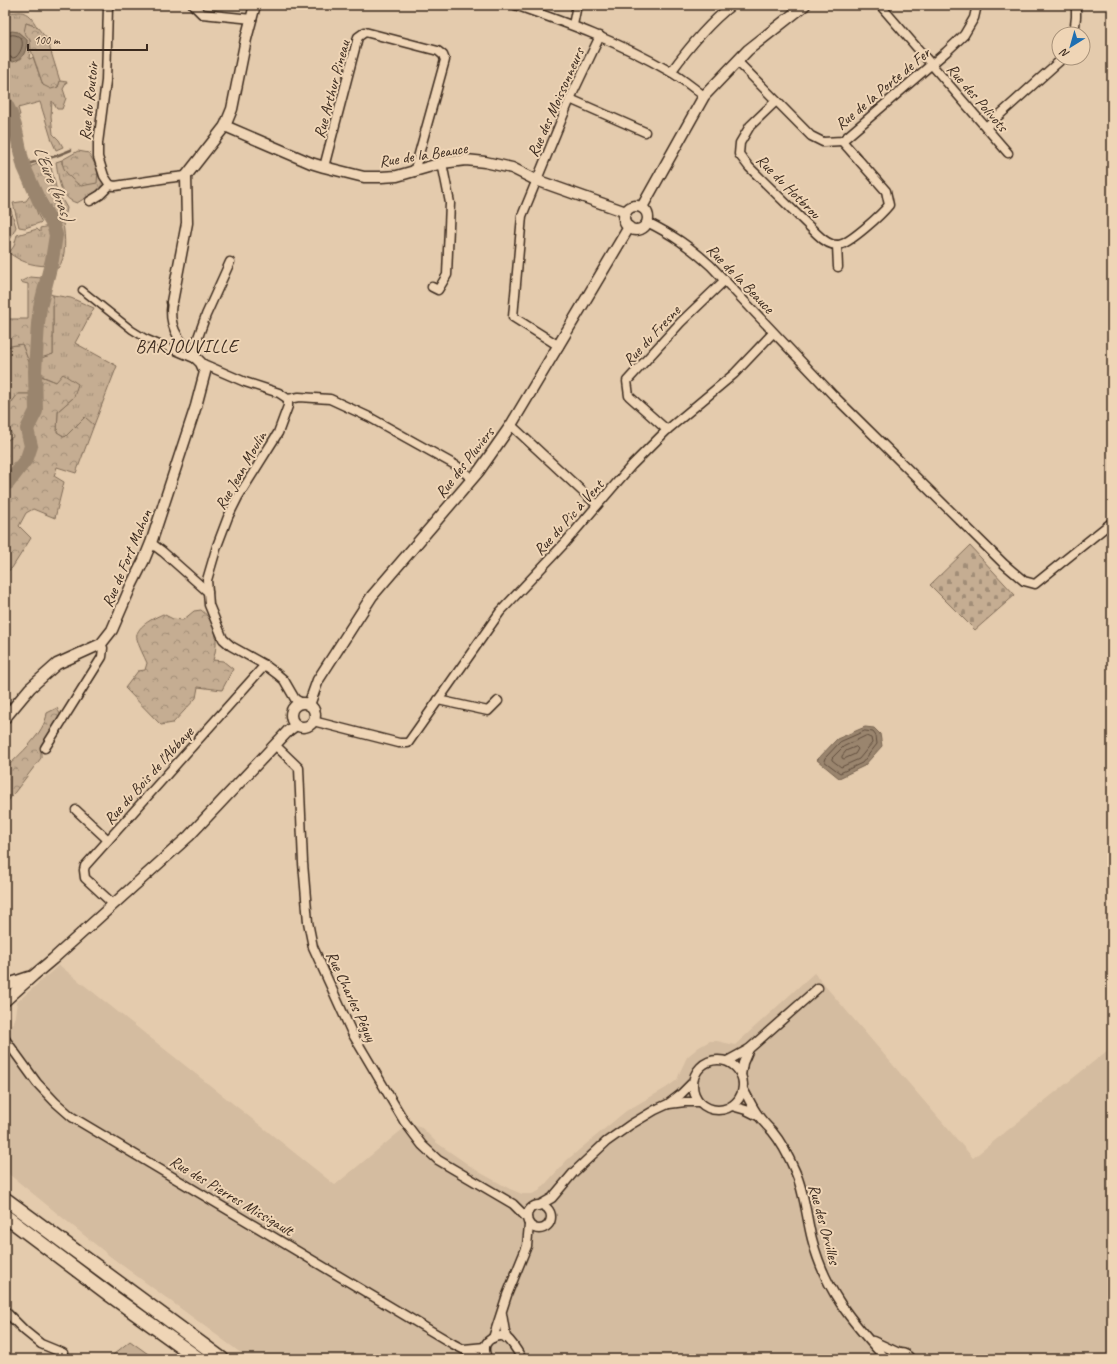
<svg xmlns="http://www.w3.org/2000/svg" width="1117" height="1364" font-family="Caveat,sans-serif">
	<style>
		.built { fill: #d4bca0 }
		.grass { fill: url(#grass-tufts); stroke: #806c58 }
		.forest { fill: url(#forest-crowns); stroke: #806c58 }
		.cemetery { fill: url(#cemetery-stones); stroke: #806c58 }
		.garden { fill: #c5ad92; stroke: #806c58 }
		.water { fill: #9a856e; stroke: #74614e }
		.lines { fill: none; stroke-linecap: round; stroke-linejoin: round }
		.shore { stroke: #614e3e; stroke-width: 1 }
		.stream { stroke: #74614e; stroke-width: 2.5 }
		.river { stroke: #9a856e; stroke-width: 14 }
		.pedestrian-casing { stroke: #3b2a1e; stroke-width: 9 }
		.minor-casing { stroke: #3b2a1e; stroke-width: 11 }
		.tertiary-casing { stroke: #3b2a1e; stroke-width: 13 }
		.primary-casing { stroke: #3b2a1e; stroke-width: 16 }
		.pedestrian { stroke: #efd5b6; stroke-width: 6 }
		.minor { stroke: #efd5b6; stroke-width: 8 }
		.tertiary { stroke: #efd5b6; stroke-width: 10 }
		.primary { stroke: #efd5b6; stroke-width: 13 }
		.labels { text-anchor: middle; stroke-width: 4; stroke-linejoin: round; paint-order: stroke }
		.street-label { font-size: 16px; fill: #3b2a1e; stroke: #efd5b6 }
		.water-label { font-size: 17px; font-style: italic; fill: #534132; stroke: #efd5b6 }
		.quarter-label { font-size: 18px; letter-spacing: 1px; fill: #3b2a1e; stroke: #efd5b6 }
	</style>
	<defs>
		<pattern id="grass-tufts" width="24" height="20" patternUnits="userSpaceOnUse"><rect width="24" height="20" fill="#c5ad92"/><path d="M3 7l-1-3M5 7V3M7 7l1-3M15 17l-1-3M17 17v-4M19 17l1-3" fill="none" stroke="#a18d77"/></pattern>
		<pattern id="forest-crowns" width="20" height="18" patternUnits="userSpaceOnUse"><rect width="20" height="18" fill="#c5ad92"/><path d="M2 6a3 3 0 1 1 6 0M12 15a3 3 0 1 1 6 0" fill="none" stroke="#a18d77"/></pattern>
		<pattern id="cemetery-stones" width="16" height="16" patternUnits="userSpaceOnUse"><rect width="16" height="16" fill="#c5ad92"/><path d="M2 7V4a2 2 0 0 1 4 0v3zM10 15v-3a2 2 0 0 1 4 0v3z" fill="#a18d77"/></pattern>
	</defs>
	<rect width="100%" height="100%" fill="#e4cbad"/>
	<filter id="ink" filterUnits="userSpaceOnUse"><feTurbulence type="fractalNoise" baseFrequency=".025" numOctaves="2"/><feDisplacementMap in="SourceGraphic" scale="8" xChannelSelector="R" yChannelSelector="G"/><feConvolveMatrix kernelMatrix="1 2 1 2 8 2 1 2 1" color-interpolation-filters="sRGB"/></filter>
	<g filter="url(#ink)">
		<path class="built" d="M59 965 335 1185 409 1124 422 1128 437 1143 479 1172 510 1189 522 1194H532L539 1191 567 1160 626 1111 666 1088 677 1080 680 1072 687 1057 699 1047 710 1041H717L735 1045 814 973 973 1158 1112 1047V1359H249L111 1257 5 1171V1029L14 1022 17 1002Z"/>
		<g class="grass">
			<path d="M5 5H9L10 12C13 13 16 12 20 12 28 12 33 20 37 27L26 23 30 40 31 50 30 49 29 59 32 58 33 57 43 85 58 87 60 81 67 82 63 89 66 98 62 109H57L52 101 51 116 53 134 59 140 63 147 56 150 52 141 40 102 18 108 20 115 17 116 5 94V57L21 59C24 53 27 47 27 40L18 32 5 34Z"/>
			<path d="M49 160 57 191 67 208 66 213 62 217 55 218 53 212 34 179 29 167Z"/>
			<path d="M62 160V164L98 170 105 186 77 203C59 198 59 179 56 162Z"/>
			<path d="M5 190 16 227 5 251Z"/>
			<path d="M31 194C35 204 36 213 42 222L25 228 19 227 13 203 26 201Z"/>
			<path d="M56 223H63C65 237 67 257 58 268L54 269C58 253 63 239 56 223Z"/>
			<path d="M49 226 51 233 47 266C30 265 22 262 9 253L14 246 17 235 37 229 40 232V228Z"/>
			<path d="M53 295 71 298 94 308 75 343 117 366 94 425 84 418 65 437 57 432 58 411 74 397 56 382 42 376 40 358 53 354Z"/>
			<path d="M22 344 29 362 32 394H18L5 411V347Z"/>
		</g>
		<g class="forest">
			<path d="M26 23 37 27 47 39 60 81 58 87 51 89 43 85 31 50 30 40 24 32Z"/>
			<path d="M78 151 89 153 98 170 97 183 81 186C72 180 62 171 62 160Z"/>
			<path d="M30 277 42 278 41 290 53 295V354L29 362 22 344 5 347V319H28V284L20 282Z"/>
			<path d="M63 374 78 384 74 397 58 411 57 432 65 437 85 417 94 425 76 473 57 467 54 476 64 482 55 518 33 509 26 513 19 526 31 538 12 568 5 573V441L13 437C2 414 2 415 18 394H31V379L38 375 56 382Z"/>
			<path d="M201 610C217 622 219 642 213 660L223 661 233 669 222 690 198 687 196 698 173 723 161 725 125 688 138 671 145 670 147 663C144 656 139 647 137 639 134 627 154 618 163 614L173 619 183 620 194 611Z"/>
			<path d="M57 708 61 716 41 747V758L5 805V769C19 755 45 733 47 713Z"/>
		</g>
		<path class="cemetery" d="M970 546 1015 595 975 630 930 585Z"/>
		<path class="garden" d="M130 1341 155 1359H108Z"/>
		<g class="water">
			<path d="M12 31 18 32 27 40C27 50 23 60 13 62L5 57V34Z"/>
			<path d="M865 727 874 728 880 734 882 746 864 766 839 778 817 760 837 739Z"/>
		</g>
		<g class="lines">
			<g class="shore">
				<path d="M5 37C8 36 12 34 15 35 27 38 22 51 16 57L13 58 5 55"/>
				<path d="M865 731 873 732 876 736 877 744 862 763 840 773 824 761 825 758 840 742Z"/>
				<path d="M866 736 871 738 872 743 859 759 841 767 832 760V758L843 747Z"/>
				<path d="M856 747 858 749 855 754 844 759 842 758V756L846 751Z"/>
			</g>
			<path class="stream" d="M24 165 56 156 71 150"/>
			<path class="river" d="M5 102 11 114 15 126 21 155 24 167 40 203 53 225 56 235 52 260 40 307 38 324 35 371 36 411 27 429 31 446 27 458 8 483 5 484"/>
			<defs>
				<path id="pedestrian" d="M82 290 132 330 145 338 194 359"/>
				<g id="minor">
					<path d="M193 5 202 14 252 19"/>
					<path d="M515 5C570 24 619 42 669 71 682 78 693 88 704 96"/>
					<path d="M880 5 1008 153"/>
					<path d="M573 25 577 5"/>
					<path d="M1074 34 1076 17V5"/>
					<path d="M737 61 811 136 823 142 842 141 946 52 964 35 974 18 977 5"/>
					<path d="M671 72C689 47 708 24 732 5"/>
					<path d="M570 99 645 132"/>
					<path d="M776 101 750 126 740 143 739 154 749 167 817 234C822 239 831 246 839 245 850 243 881 215 889 205L886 191 842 141"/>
					<path d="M986 127 1063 58"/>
					<path d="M324 167 358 37 365 32 438 51 443 55 445 60 414 172"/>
					<path d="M110 185 104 176 98 157V143L106 81 108 7 110 5"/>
					<path d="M90 201 100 195 110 185 115 186 168 178 186 176"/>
					<path d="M647 222C673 235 689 246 711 266L833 395 1004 564 1024 581 1035 584 1112 522"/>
					<path d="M837 245 838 267"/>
					<path d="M432 287 438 290 447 275 450 203 442 163"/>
					<path d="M172 302C168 325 177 338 192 354L206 315 230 262"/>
					<path d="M559 346 513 317 522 216 570 99 600 36"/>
					<path d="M201 363 245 382 279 393 288 399 299 397 330 399 369 417 457 466 472 479"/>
					<path d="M288 399V406L278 433 238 497 228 517 217 546 207 580 208 592 209 605 223 639 231 646 265 665 277 674 284 680 295 699 302 703"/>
					<path d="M511 425 597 505"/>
					<path d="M667 430 629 396 627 381 681 322 725 280"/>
					<path d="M151 543 163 552 208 592"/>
					<path d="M438 700 488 711 498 701"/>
					<path d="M313 721 399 743H408L500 612 563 545 632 465 667 430 734 374 773 333"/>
					<path d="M275 745 299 768 303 863 308 922 313 947 352 1033 404 1121 422 1145 438 1160 513 1204 527 1218"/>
					<path d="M45 748 102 657 103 648 101 644"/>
					<path d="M76 810 108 840"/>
					<path d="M113 904 85 878 84 870 85 866 265 665"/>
					<path d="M5 1039 37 1083 55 1102 72 1117 453 1344 482 1359"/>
					<circle cx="718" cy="1085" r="25"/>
					<path d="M727 1061 749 1049 818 988"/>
					<path d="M741 1075 743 1063 749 1049"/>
					<path d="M743 1089C748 1097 752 1107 758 1115 762 1121 767 1126 772 1131 782 1143 789 1157 795 1171 805 1193 806 1216 812 1239 825 1290 851 1321 886 1359"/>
					<path d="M669 1104 685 1102H699"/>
					<path d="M732 1106 746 1110 758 1116"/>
					<circle cx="539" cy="1217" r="12"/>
					<path d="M538 1206 552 1198 574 1172 606 1142 630 1125 655 1110 668 1104 681 1094 692 1083"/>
					<path d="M5 1311 25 1331 41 1344 63 1353 56 1359"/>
					<path d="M502 1314 506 1338"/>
					<path d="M493 1338 507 1295 527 1246 529 1225"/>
					<path d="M873 1341 899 1353"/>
					<path d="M464 1349 485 1347"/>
					<path d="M487 1359C486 1355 484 1350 485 1346 488 1338 500 1333 507 1338 513 1343 518 1352 522 1359"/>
					<path d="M891 1359C896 1351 905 1351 911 1359"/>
				</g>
				<g id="tertiary">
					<path d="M225 126 311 163 324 167 364 177H381L397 176 442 163 466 160 485 162 512 168 536 180 626 212"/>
					<circle cx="636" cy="218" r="12"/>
					<path d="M642 207 704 96 748 50 805 5"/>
					<path d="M172 302 187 223 186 176 225 126 232 109 246 39 255 5"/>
					<circle cx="303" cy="715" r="12"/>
					<path d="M309 705 318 680 372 596 479 471 511 425 629 227"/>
					<path d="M5 718 30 688 57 664 101 644 112 630 131 586 144 560 151 543 196 406 205 372 201 363 192 354"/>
					<path d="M5 985 29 977"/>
					<path d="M5 1001 34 975 53 959 189 836 288 731 296 725"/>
				</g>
				<g id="primary">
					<path d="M5 1199 222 1359"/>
					<path d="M5 1216 110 1295 199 1359"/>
				</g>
			</defs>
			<use href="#pedestrian" class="pedestrian-casing"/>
			<use href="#minor" class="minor-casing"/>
			<use href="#tertiary" class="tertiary-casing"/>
			<use href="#primary" class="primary-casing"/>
			<use href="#pedestrian" class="pedestrian"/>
			<use href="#minor" class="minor"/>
			<use href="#tertiary" class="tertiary"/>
			<use href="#primary" class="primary"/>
		</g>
	</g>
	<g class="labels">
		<g class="street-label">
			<text transform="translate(882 88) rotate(-40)" y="6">Rue de la Porte de Fer</text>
			<text transform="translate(331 89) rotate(-75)" y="6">Rue Arthur Pineau</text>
			<text transform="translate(978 97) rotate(49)" y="6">Rue des Polivots</text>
			<text transform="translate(88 101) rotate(-84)" y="6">Rue du Routoir</text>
			<text transform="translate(555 102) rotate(-66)" y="6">Rue des Moissonneurs</text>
			<text transform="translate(423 154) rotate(-9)" y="6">Rue de la Beauce</text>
			<text transform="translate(789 186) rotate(45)" y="6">Rue du Hotbrou</text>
			<text transform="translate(741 278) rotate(46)" y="6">Rue de la Beauce</text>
			<text transform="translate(651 335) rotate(-47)" y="6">Rue du Fresne</text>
			<text transform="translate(464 462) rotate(-52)" y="6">Rue des Pluviers</text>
			<text transform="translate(240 470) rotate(-60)" y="6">Rue Jean Moulin</text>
			<text transform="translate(568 517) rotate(-48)" y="6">Rue du Pic à Vent</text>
			<text transform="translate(126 558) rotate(-67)" y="6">Rue de Fort Mahon</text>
			<text transform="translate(148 775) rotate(-48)" y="6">Rue du Bois de l'Abbaye</text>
			<text transform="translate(352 996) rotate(65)" y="6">Rue Charles Péguy</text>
			<text transform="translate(232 1195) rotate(31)" y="6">Rue des Pierres Missigault</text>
			<text transform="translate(825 1224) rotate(75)" y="6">Rue des Orvilles</text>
		</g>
		<g class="water-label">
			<text transform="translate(54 183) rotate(68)" y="6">L'Eure (bras)</text>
		</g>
		<g class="quarter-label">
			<text x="187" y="352">BARJOUVILLE</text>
		</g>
	</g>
	<rect width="1117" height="1364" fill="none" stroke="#efd5b6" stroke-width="20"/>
	<rect x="10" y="10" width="1097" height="1344" fill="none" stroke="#3b2a1e" stroke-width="1.5" filter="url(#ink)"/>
	<g transform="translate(1071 46) rotate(217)"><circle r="19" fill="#efd5b6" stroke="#a79179"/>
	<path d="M0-3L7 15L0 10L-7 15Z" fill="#1f6fb2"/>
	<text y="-6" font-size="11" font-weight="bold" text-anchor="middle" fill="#3b2a1e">N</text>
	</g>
	<path d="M28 44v6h119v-6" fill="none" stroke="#3b2a1e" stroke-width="2"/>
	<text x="34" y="44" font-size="12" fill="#3b2a1e" stroke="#efd5b6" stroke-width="3" paint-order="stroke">100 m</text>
</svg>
